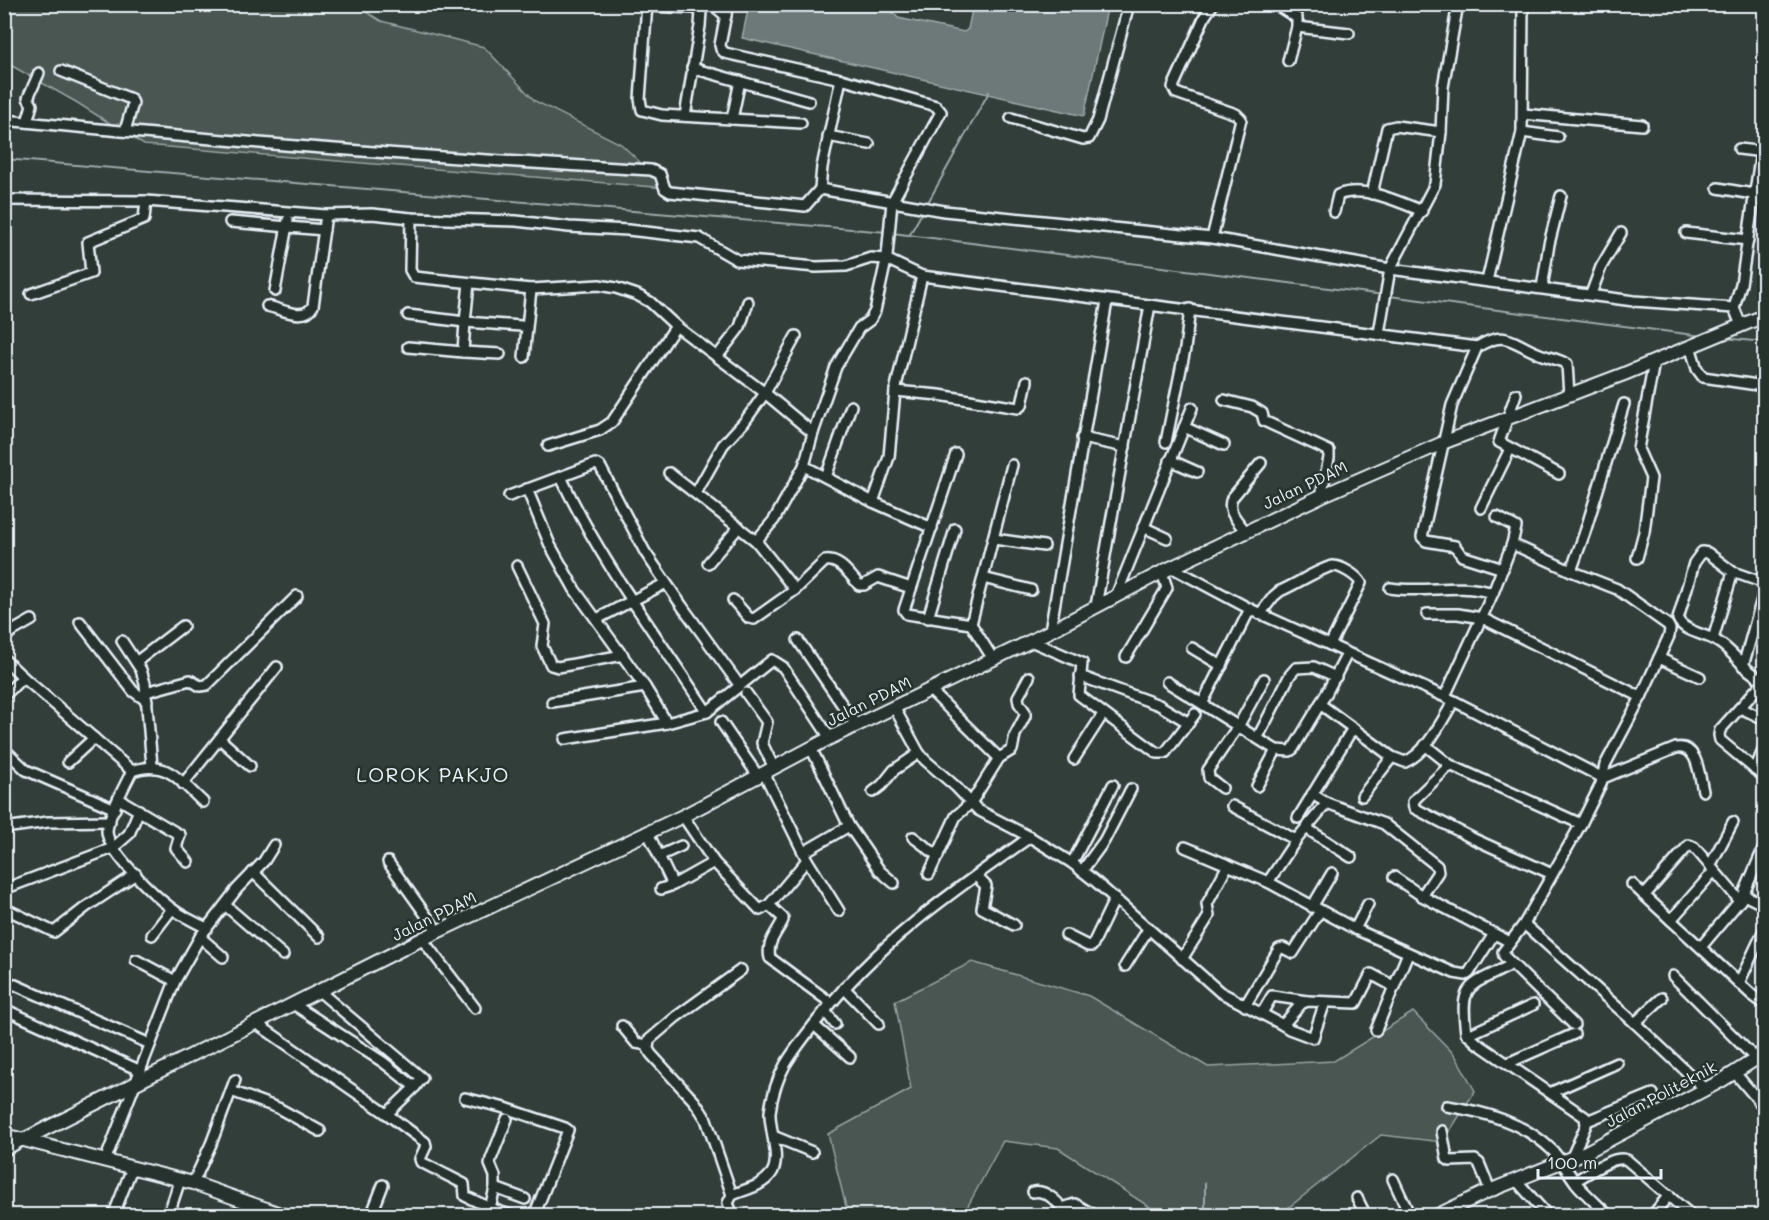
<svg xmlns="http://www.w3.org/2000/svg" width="1769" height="1220" font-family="Mali,sans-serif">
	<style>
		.green { fill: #495651; stroke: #98a4a4; stroke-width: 1.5 }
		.water { fill: #6d7978; stroke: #9ea9ab; stroke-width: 1.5 }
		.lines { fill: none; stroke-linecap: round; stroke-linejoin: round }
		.stream { stroke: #9ea9ab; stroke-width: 2 }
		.minor-casing { stroke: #e8f1f8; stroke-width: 14 }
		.tertiary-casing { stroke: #e8f1f8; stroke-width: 16 }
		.minor { stroke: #26332d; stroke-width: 9 }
		.tertiary { stroke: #26332d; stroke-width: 12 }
		.labels { text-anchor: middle; stroke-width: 5; stroke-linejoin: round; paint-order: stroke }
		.street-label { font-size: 16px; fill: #e8f1f8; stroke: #26332d }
		.quarter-label { font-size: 20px; letter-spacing: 1.5px; fill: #e8f1f8; stroke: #26332d }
	</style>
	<rect width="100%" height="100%" fill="#323e39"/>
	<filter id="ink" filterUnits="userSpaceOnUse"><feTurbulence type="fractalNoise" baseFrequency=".0167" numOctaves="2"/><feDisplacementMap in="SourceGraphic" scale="12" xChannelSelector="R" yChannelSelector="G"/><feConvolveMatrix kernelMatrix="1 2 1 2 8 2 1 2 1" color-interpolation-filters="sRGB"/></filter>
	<g filter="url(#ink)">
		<g class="green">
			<path d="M5 5H355L381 21 484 47 535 101 621 144 667 188 144 145 76 102 5 62Z"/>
			<path d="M972 962 1089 996 1208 1067 1334 1061 1413 1012 1455 1055 1475 1091 1443 1142 1381 1135 1279 1215H1162L1058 1148 1003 1141 963 1215H848L828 1134 911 1089 895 1001Z"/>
		</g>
		<path class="water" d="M749 5H895L893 12 898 18 964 32 968 29 973 5H1108L1084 116 742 38Z"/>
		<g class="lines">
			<g class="stream">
				<path d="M4 159 887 232"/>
				<path d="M926 206 989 92"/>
				<path d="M892 233 1384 295"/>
				<path d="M910 234 923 211"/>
				<path d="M1389 296 1702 336"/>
				<path d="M1723 338 1764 342"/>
				<path d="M1205 1216V1183"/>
			</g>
			<defs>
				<g id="minor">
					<path d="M647 4 640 99 642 110 662 115 801 123"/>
					<path d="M712 4 726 16"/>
					<path d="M728 4 720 45 721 49 725 53 841 79 936 106 941 112 892 202 887 256 875 311 870 320 859 328 836 367 813 433"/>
					<path d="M1275 4 1297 18V27L1349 33"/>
					<path d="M647 6 694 8 701 11 700 26 685 116"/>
					<path d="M4 8 6 4"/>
					<path d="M1288 61 1297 27"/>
					<path d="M692 68 809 101"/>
					<path d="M61 71 131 99 133 103 125 131"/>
					<path d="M1523 114 1642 125"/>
					<path d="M1011 118 1083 139 1089 138 1098 120 1129 4"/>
					<path d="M732 119 740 81"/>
					<path d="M4 120C219 141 435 158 651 170L660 174 665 189 670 192 805 206 820 189 944 211 1212 238 1390 269 1634 301 1734 308 1741 325"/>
					<path d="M27 122 32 105 28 98 39 73"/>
					<path d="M1522 132 1558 137"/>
					<path d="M828 136 869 144"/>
					<path d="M1739 149 1764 152"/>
					<path d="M1718 188 1753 194"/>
					<path d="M820 189 822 167 841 79"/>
					<path d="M1372 194 1387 128 1396 126 1441 132"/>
					<path d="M4 200 146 201 326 215 372 214 411 218 516 221 569 227 628 230 699 238 737 260 816 267 846 266 871 258 886 259 922 276 1477 347 1452 405 1422 537 1426 541 1455 546 1462 556 1503 569"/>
					<path d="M1334 212 1338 195C1364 185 1397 201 1422 211"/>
					<path d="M411 218 410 270 414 277 531 289 599 285 616 288 637 295 650 302 676 326 765 393 813 433 804 466 873 502 932 528"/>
					<path d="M230 222 324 230"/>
					<path d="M1686 233 1748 240"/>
					<path d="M1212 238 1241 119 1236 114 1176 93 1173 87 1205 16 1213 4"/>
					<path d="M1487 281 1522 132 1523 4"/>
					<path d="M469 283 465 322 521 326"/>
					<path d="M1542 288 1549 244 1561 196"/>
					<path d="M275 291 288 220"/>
					<path d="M31 294 91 273 88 242 144 219 146 201"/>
					<path d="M1591 294 1601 267 1621 233"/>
					<path d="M267 306C282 309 304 322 313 306L326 215"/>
					<path d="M1734 308 1741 284 1761 152"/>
					<path d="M408 315 465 322 463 352 500 354"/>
					<path d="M1379 333 1390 269 1435 184 1441 132 1443 87 1458 4"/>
					<path d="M1690 346 1697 369 1703 377 1764 386"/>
					<path d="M408 347 463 352"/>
					<path d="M1477 347C1505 330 1510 341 1535 352 1545 357 1556 358 1567 364L1569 395"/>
					<path d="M524 357 531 289"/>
					<path d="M717 357 740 327 748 302"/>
					<path d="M895 391 939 395 1018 408 1022 405 1027 381"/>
					<path d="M1516 394 1499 442 1559 474"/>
					<path d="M1224 400 1252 407 1262 413 1264 421 1329 451V458L1321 496"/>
					<path d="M1184 427 1224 445"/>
					<path d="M1082 438 1125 447"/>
					<path d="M1166 442 1185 349 1190 309"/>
					<path d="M548 446 600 430 612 422 676 326"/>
					<path d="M956 454 904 610 907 614 971 624 993 659"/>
					<path d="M1170 460 1197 472"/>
					<path d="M669 473 756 541 795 590"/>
					<path d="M561 477C600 561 656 634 707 712"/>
					<path d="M826 477 851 406"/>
					<path d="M527 489 550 545 575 590 645 687 667 723 707 712 772 660 783 667 830 738"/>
					<path d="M696 493 723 445 745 421 765 393 796 336"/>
					<path d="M509 496 595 464 600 466 645 552 682 606 740 686"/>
					<path d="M873 502 889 457 895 391 922 276"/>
					<path d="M1481 508 1510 449"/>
					<path d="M1497 517 1516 527 1512 544"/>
					<path d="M1143 527 1167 538"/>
					<path d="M1246 532C1238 521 1226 511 1232 498L1261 463"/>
					<path d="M994 539 1044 546"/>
					<path d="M756 541 774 520 804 466"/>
					<path d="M1637 558 1644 532 1651 478 1638 449 1654 362"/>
					<path d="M708 563 739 527"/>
					<path d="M517 566 545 624 542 646 551 665 558 667 623 655"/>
					<path d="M1171 567 1250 609 1454 701 1603 778 1676 748C1698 744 1699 775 1703 791"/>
					<path d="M1571 571 1585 532 1624 404"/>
					<path d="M983 578 1031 590"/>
					<path d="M1764 583 1733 572 1708 553 1702 552 1694 563 1678 619C1683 632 1707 634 1718 642 1736 653 1743 671 1764 680"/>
					<path d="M1390 588C1428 594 1455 582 1493 593"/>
					<path d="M1116 596 1192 408"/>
					<path d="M733 600 749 618 754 619 795 590 825 561C839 558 850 575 859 585H864L878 577 911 588"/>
					<path d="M1096 606 1150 305"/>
					<path d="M1260 614 1274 596 1280 591C1293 586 1322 567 1333 566 1342 566 1357 576 1361 583L1330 645"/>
					<path d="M1427 614H1458L1482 618 1641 697 1605 765 1601 784 1581 824 1524 924 1503 952 1504 956 1574 1025"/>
					<path d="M928 618 955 529"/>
					<path d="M597 619 666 583"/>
					<path d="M80 622 133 691 147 701"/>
					<path d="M971 624 1012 465"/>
					<path d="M1050 631 1107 301"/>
					<path d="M4 638 11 632 32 620"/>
					<path d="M1713 639 1733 572"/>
					<path d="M798 640 856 725"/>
					<path d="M122 641 141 670 145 683 152 766"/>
					<path d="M1031 641 1082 663 1079 695 1157 753H1165L1195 714"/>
					<path d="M1192 648 1222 666"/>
					<path d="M1126 657 1167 588 1162 572"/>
					<path d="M1659 658 1700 677"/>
					<path d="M4 659 23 677 132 771"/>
					<path d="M136 662 183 626"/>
					<path d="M1743 666 1764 592"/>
					<path d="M1080 676 1159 705 1189 723"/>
					<path d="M1764 681 1720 730 1719 735 1720 740 1764 777"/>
					<path d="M1167 682 1276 750 1290 751 1293 749 1326 694 1347 654"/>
					<path d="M930 690 999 758"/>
					<path d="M146 692 190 680 200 686 207 685 297 596"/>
					<path d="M746 693 767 722 762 743 773 766"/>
					<path d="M4 696 23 677"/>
					<path d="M1445 696 1493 593 1512 544 1571 571 1617 589 1668 625 1670 629 1669 636 1641 697"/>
					<path d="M552 702 645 687"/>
					<path d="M1203 702 1250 609"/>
					<path d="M1320 704 1392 757 1405 762C1427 753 1442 720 1454 701"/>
					<path d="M894 707 919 753 925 760 955 786 978 810 1030 837 1072 863 1096 882 1220 992 1283 1025 1301 1004 1307 1001 1356 1003 1371 974 1395 987"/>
					<path d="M1740 708 1764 719"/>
					<path d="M721 722 758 776"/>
					<path d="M4 732V740"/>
					<path d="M1258 737 1290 675 1296 668 1314 667 1336 677"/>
					<path d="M220 739 250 766"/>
					<path d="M565 739 667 723"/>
					<path d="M1425 745 1450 765 1581 824"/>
					<path d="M811 748 849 826 880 871 894 883"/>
					<path d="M4 749 26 770 115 809"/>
					<path d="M1074 759 1103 714"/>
					<path d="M68 762 94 738"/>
					<path d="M1450 765 1416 798 1413 802 1414 808 1474 839 1552 874"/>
					<path d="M1755 770 1764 748"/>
					<path d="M764 773 807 860 839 911"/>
					<path d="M183 784 277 667"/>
					<path d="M1257 786 1276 750"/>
					<path d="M1222 788 1209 778 1208 770 1239 725 1264 679"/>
					<path d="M873 792 882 785 894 770 919 753"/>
					<path d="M1312 794 1327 803 1384 824 1437 866 1438 872 1422 896"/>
					<path d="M1362 796 1392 757"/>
					<path d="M119 799 180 835 176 848 188 862"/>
					<path d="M203 802C179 780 167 759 132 771 125 785 108 816 107 831 107 851 155 896 171 908 182 916 194 922 207 928"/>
					<path d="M1232 806 1296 840"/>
					<path d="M683 816 714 862 760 910 769 905 807 860"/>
					<path d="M1298 818 1353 728"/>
					<path d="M4 828 48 822 110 821"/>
					<path d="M1306 828 1351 857"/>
					<path d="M647 831 673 885"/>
					<path d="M913 837 938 856"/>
					<path d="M1185 847 1268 882 1355 929 1454 973 1466 975 1469 973 1494 934"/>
					<path d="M804 852 849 826"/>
					<path d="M659 856 681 846"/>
					<path d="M388 862 438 932"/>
					<path d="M1072 863 1113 785"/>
					<path d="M1710 866 1733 822"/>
					<path d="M1082 871 1104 841 1131 789"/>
					<path d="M253 872 319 937"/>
					<path d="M929 874 956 816 971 803 999 758 1012 750 1015 735 1025 716V712L1019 703 1018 697 1029 677"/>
					<path d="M976 876 986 886 982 908 1014 925"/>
					<path d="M1394 877 1422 896 1510 942"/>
					<path d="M1268 882 1296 840 1327 803"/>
					<path d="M1632 884 1752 995 1764 1004"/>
					<path d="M4 889 113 848 129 834 139 810"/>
					<path d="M661 889 673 885 714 862"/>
					<path d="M1744 895 1764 905"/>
					<path d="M1644 896 1689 845 1694 847 1740 901"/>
					<path d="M225 905 283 955"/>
					<path d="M769 905 783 918V920C777 933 766 943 770 958L831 1003"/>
					<path d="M1312 907 1332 873"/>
					<path d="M4 908 54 932 86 907 136 874"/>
					<path d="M1671 920 1714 871"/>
					<path d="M1524 924 1635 1023 1705 1089"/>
					<path d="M1355 929 1368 904"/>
					<path d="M152 935 172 909"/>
					<path d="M1066 935 1088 946H1092L1115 898"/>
					<path d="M200 937 223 957"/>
					<path d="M422 939 475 1008"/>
					<path d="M1701 947 1742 898 1764 847"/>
					<path d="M1182 959 1209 916 1207 904 1228 865"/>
					<path d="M136 960 175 981"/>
					<path d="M1125 966 1149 928"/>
					<path d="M1507 967C1467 987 1460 984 1466 1033L1477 1043 1585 1117 1586 1125 1571 1159"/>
					<path d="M1673 976 1756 1059"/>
					<path d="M4 980 150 1044"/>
					<path d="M1739 983 1764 930"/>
					<path d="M844 988 879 1024"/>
					<path d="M319 991 422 1078 415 1087"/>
					<path d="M293 1004 383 1062 415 1087 387 1114 425 1142 426 1146 420 1159 421 1162 464 1184 465 1196 490 1208 513 1216"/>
					<path d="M1245 1006 1279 949 1283 948 1293 953 1320 911"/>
					<path d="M4 1009 141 1071"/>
					<path d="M825 1011 835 1024"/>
					<path d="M1262 1013 1272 996 1307 1001"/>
					<path d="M256 1023 387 1114"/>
					<path d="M1635 1023 1662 998"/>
					<path d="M814 1025 850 1057"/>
					<path d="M1283 1025 1289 1029 1313 1038 1325 1002"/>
					<path d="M622 1026 636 1043 648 1045"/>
					<path d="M1376 1030 1408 953"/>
					<path d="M1468 1035 1533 1005"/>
					<path d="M1508 1063 1574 1034"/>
					<path d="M1735 1073 1764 1107"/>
					<path d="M231 1091 278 1108 320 1131"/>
					<path d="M1552 1092 1617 1063"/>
					<path d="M465 1098 505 1108 565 1128 568 1130 534 1216"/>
					<path d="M1447 1106C1485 1112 1523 1122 1552 1150 1561 1160 1568 1172 1576 1183 1586 1195 1598 1205 1609 1216"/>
					<path d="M1587 1121 1653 1094"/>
					<path d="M1442 1131 1447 1159 1450 1161 1475 1160 1479 1163 1490 1190"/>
					<path d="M773 1136 812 1152"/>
					<path d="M4 1151 23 1140"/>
					<path d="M105 1161 175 981 200 937 237 889 264 861 274 845"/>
					<path d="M1393 1179 1410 1216"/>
					<path d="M1516 1180 1548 1216"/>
					<path d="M1575 1181C1588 1174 1614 1154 1627 1160L1692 1216"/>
					<path d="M193 1183 211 1144 235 1080"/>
					<path d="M495 1188V1176L490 1164 491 1159 507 1119"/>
					<path d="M1033 1192C1046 1189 1061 1204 1067 1216"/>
					<path d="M732 1195C746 1189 761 1187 771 1174 782 1160 769 1129 770 1112 772 1095 777 1080 785 1065 795 1048 808 1032 820 1017 880 941 952 892 1030 837"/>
					<path d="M1357 1198 1366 1216"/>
					<path d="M1062 1208 1075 1204 1096 1216"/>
					<path d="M113 1216 132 1168"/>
					<path d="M168 1216 180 1180"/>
					<path d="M371 1216 383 1185"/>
					<path d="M492 1216 490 1208 495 1188 525 1199"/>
					<path d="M733 1216 728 1203 732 1195 706 1119 695 1102 651 1054 648 1049 649 1040 676 1017 741 970"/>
					<path d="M1652 1216 1669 1195"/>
				</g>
				<g id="tertiary">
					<path d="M4 1135 193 1183 286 1216"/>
					<path d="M23 1140 422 939 683 816 830 738 1031 641 1162 572 1321 496 1445 442 1624 374 1764 316"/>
					<path d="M1436 1216 1484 1193 1586 1152 1721 1081 1756 1059 1764 1050"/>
				</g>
			</defs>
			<use href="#minor" class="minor-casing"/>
			<use href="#tertiary" class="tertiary-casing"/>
			<use href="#minor" class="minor"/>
			<use href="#tertiary" class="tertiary"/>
		</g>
	</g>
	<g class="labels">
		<g class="street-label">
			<text transform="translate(1305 485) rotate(-25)" y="6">Jalan PDAM</text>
			<text transform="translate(869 701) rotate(-26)" y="6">Jalan PDAM</text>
			<text transform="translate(434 916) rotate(-26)" y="6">Jalan PDAM</text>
			<text transform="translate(1661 1094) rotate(-28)" y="6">Jalan Politeknik</text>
		</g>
		<g class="quarter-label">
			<text x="433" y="782">LOROK PAKJO</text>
		</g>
	</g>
	<rect width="1769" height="1220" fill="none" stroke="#26332d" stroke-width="24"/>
	<rect x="12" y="12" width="1745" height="1196" fill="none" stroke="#e8f1f8" stroke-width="2" filter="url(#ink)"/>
	<path d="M1538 1169v9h123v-9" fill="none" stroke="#e8f1f8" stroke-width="3"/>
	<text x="1547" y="1169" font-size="18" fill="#e8f1f8" stroke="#26332d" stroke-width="4.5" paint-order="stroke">100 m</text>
</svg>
